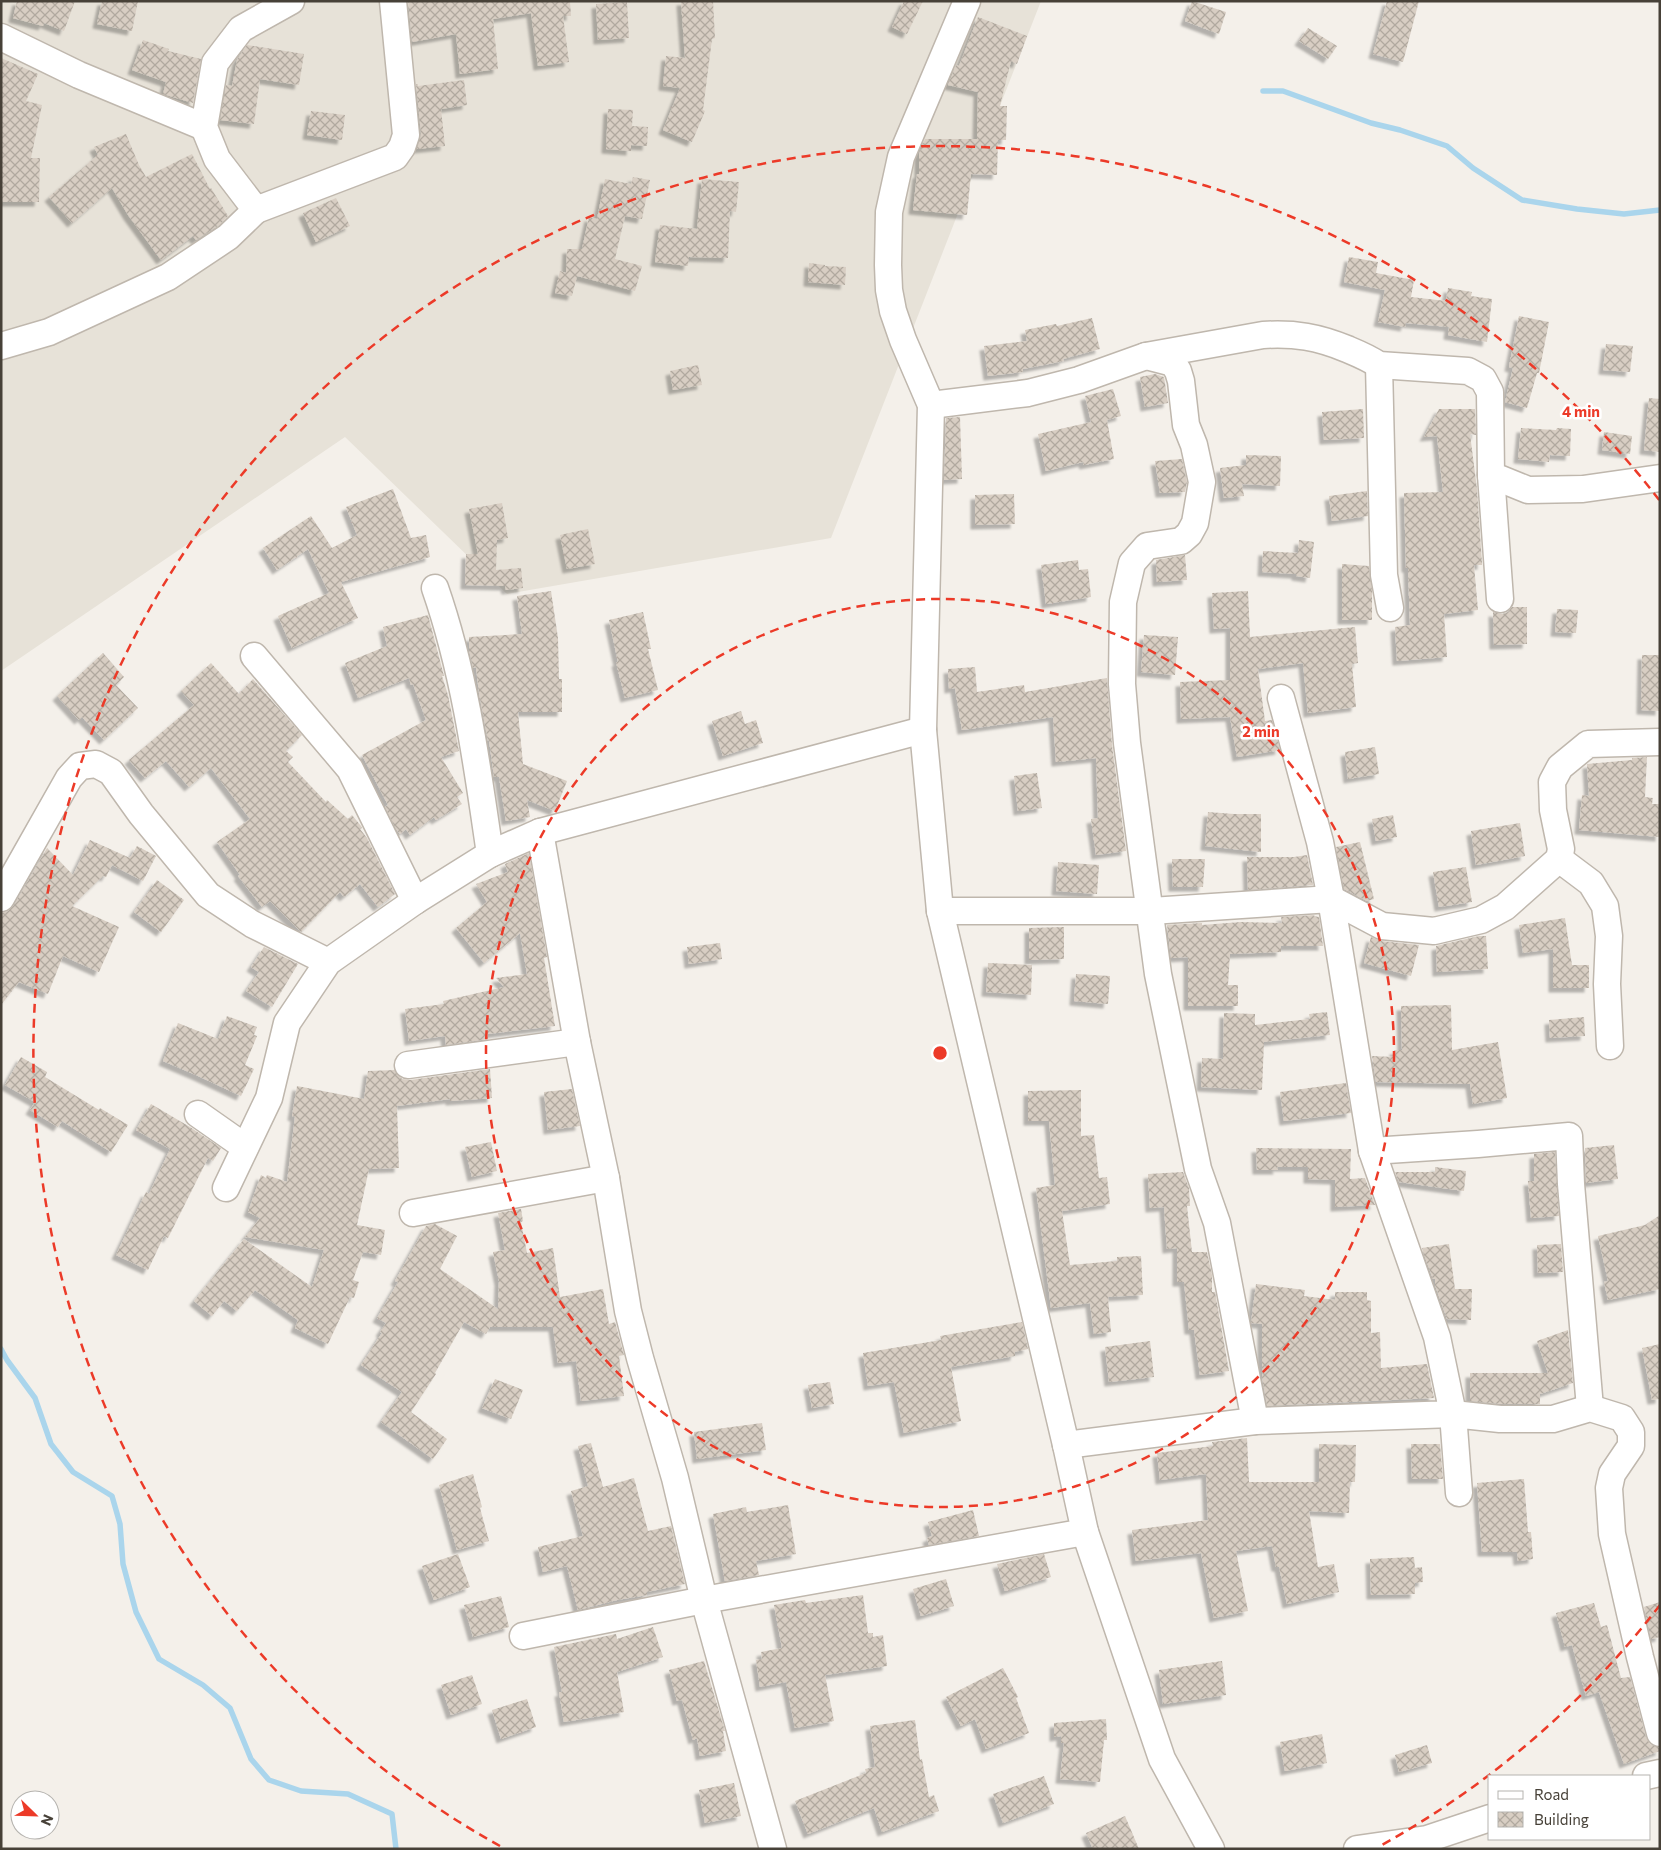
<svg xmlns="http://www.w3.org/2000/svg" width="1661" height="1850" font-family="Commissioner,sans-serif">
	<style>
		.residential { fill: #e7e2d8 }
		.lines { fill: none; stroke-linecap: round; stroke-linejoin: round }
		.stream { stroke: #aad5ec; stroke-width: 5.5 }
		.building { fill: url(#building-cross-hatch); filter: url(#shadow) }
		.minor-casing { stroke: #bfb7ad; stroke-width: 29 }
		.minor { stroke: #fff; stroke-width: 26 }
		.ring { fill: none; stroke: #ec3a28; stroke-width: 2.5; stroke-dasharray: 9 6 }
		.centre { fill: #ec3a28; stroke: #fff; stroke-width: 2.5 }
		.ring-label { font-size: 15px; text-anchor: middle; font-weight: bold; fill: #ec3a28; stroke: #fff; stroke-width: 5; stroke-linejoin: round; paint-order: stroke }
	</style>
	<defs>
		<pattern id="building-cross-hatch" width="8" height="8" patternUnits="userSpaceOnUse" patternTransform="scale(1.25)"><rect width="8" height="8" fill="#d8cec3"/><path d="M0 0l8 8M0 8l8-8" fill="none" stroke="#b1a99f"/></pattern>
		<filter id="shadow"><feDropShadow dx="-4.5" dy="4.5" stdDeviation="1" flood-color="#0004"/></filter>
	</defs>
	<rect width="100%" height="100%" fill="#f4f0ea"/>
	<path class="residential" d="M1 1H1041L831 538 507 594 345 437 1 671Z"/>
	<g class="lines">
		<g class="stream">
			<path d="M1263 91H1283L1371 123 1400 130 1447 146 1473 168 1522 200 1577 209 1624 214 1660 210"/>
			<path d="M1 1349 7 1360 35 1398 51 1444 73 1472 112 1496 120 1524 123 1564 136 1612 159 1659 203 1685 230 1708 251 1759 269 1780 301 1791 348 1794 392 1814 396 1849"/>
		</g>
	</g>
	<g class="building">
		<path d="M17 1H75L64 31 44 23 43 26 13 18Z"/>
		<path d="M102 1H138L132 31 97 24Z"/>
		<path d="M408 1H570L571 16H563L569 62 538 66 531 13 493 19 498 69 460 74 456 34 412 42Z"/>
		<path d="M681 1H713L715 38 712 39 703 110 705 111 692 142 663 130 680 88 663 86 666 56 685 58Z"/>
		<path d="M904 1H923L907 34 892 27Z"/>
		<path d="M1192 1 1226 12 1219 34 1185 21Z"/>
		<path d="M1387 1H1419L1403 62 1373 54Z"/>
		<path d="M627 2 629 38 598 40 596 4Z"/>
		<path d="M978 17 1027 36 1017 64 1011 61 1000 106H1007L1006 140H998L997 175 971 174 967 215 913 210 917 174H919V154L925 139H977L978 92 948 85 956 65 959 66Z"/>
		<path d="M1308 28 1337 46 1328 59 1299 41Z"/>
		<path d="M143 40 169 49 168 51 201 59 193 103 163 94 166 82 132 70Z"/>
		<path d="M247 45 304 54 299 85 260 79 254 124 220 120 226 85 232 86 237 60Z"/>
		<path d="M1 58 38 74 26 101 42 105 31 158H40L39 202H1Z"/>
		<path d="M464 80 467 105 441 109 445 146 417 149 421 134 416 84H418V86Z"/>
		<path d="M608 109 633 110 632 126 648 127 647 146 631 145V151L606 149Z"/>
		<path d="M311 111 345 115 342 140 307 135Z"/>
		<path d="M126 134 139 165 146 177 192 154 210 189 211 188 228 216 219 225 196 240 193 236 161 260 128 215 112 188 72 223 49 197 98 155 94 147Z"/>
		<path d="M633 177 650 180 642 219 625 216 615 259 642 266 635 291 577 276 572 296 555 293 560 271 566 273 567 249H582L589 217 597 219 605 179 631 184Z"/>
		<path d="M702 179 739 182 736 212 730 211 728 258 689 257 688 266 655 262 660 225 697 229Z"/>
		<path d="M336 198 350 226 316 242 303 213Z"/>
		<path d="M1349 257 1378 262 1376 273 1414 280 1411 297 1446 301 1448 288 1472 292 1471 296 1492 299 1487 342 1448 335 1449 327 1406 323 1405 327 1378 322 1385 290 1344 282Z"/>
		<path d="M809 263 825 265V266L846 267 845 285 808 282Z"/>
		<path d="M1519 316 1549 322 1539 373H1537L1527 408 1505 402 1513 368 1509 367Z"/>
		<path d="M1092 318 1100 349 1063 359 1064 361 1023 369V372L988 376 984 346 1027 341 1025 330 1056 324 1057 326Z"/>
		<path d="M1606 344 1633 346 1630 372 1603 370Z"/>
		<path d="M698 365 702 385 673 390 670 371Z"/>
		<path d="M1155 374 1164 377 1168 403 1145 407 1140 377Z"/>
		<path d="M1113 389 1121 416 1107 420 1114 459 1084 465 1083 462 1046 471 1038 434 1091 422 1085 396Z"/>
		<path d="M1649 398 1660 399V452L1644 450Z"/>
		<path d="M1363 409 1364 438 1324 440 1322 412Z"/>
		<path d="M1439 409H1475L1476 435 1470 434 1477 489 1482 563V565H1474L1478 610 1444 614 1447 657 1397 661 1395 627 1410 625 1408 568H1406L1404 493 1443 492 1437 436 1424 437Z"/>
		<path d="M960 417 962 479 944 480 946 418Z"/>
		<path d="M1521 428 1556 430 1557 428 1571 429 1570 456 1550 455 1549 462 1518 459Z"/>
		<path d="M1604 432 1632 436 1630 454 1602 450Z"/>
		<path d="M1246 455 1281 456 1280 486 1242 484 1244 496 1224 498 1220 468 1246 465Z"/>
		<path d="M1182 459 1187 482 1185 492 1160 493 1155 461Z"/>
		<path d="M393 489 411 538 426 535 430 557 341 582 358 618 292 648 278 616 329 593 308 549 277 570 263 548 311 516 332 548 357 535 346 507Z"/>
		<path d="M1367 491 1368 516 1332 521 1329 496Z"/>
		<path d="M1014 494 1015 524 975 525V495Z"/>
		<path d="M502 503 508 538 497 540 496 570 521 568 523 588 506 590 505 586 465 585 466 554H478L469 509Z"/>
		<path d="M588 529 595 564 567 569 560 535Z"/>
		<path d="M1299 540 1314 542 1310 578 1296 576V574L1262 572 1263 551 1298 553Z"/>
		<path d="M1185 555 1187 580 1157 582 1156 560Z"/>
		<path d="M1078 560 1079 570 1088 569 1091 597 1046 604 1041 565Z"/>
		<path d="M1342 564 1369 566 1372 590V620H1342Z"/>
		<path d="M551 591 558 638 559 679H562V712H518L523 764 567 781 555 811 527 800 530 817 506 821 499 777H494L489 740 488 741 479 693 476 667 473 668 469 650V637L522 634 517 596Z"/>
		<path d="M1248 591 1250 637 1355 627 1358 663 1352 664 1356 707 1308 713 1303 663 1258 669 1265 721 1272 720 1280 750 1237 757 1230 717 1181 719 1180 682 1230 680V628L1214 629 1212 593Z"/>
		<path d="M1512 607H1527V644L1494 645 1493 612 1502 614 1508 612Z"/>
		<path d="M1557 609 1578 610 1576 633 1555 632Z"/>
		<path d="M643 612 651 649H648L658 690 625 698 616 662H618L609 620Z"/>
		<path d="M428 615 444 676H442L448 695 459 751 441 757 463 793 457 797 462 804 436 820 434 817 410 835 406 829 400 834 396 829 385 807 388 805 362 755 426 720 413 684 411 685 409 678 358 698 345 663 387 646 383 627Z"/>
		<path d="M1144 635 1178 637 1175 675 1141 672Z"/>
		<path d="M103 653 124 677 116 685 138 708 104 740 82 717 79 720 57 696Z"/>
		<path d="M1642 655H1660V711L1641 710Z"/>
		<path d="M211 663 239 694 253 679 302 735 286 751 293 757 288 762 326 802 327 800 348 819 352 815 361 826 362 828 360 829 367 838 395 894 378 907 360 884 344 897 340 892 301 932 270 901 262 907 238 876 240 875 217 842 250 819 211 768 189 787 166 761 145 778 129 760 194 705 181 691Z"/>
		<path d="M975 667 977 692 1024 685 1025 692 1107 678 1112 745 1126 851 1096 855 1091 819 1098 818 1096 758 1056 762 1053 717 962 730 955 688 949 689 948 669Z"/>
		<path d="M741 711 745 724 756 720 763 743 723 756 712 721Z"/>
		<path d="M1375 747 1379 774 1348 779 1345 752Z"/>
		<path d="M1647 757 1645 797 1653 798 1652 804H1660V837L1579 830 1582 795 1589 796 1587 764 1632 760V758Z"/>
		<path d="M1037 773 1042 808 1018 811 1014 776Z"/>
		<path d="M1208 812 1234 814H1261V852L1205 846Z"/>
		<path d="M1393 815 1397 837 1376 841 1372 819Z"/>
		<path d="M1520 823 1525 856 1476 865 1471 831Z"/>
		<path d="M90 840 130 858 137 846 156 856 143 881 112 865 106 877 103 876 72 906 119 927 99 972 63 956 48 994 19 982 1 1005V913L8 911 14 905 47 848 73 875Z"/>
		<path d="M1360 842 1374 899 1367 901 1344 889 1336 847Z"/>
		<path d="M529 853 547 957 544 958 555 1026 488 1034V1039L446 1045 445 1036 409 1041 405 1009 444 1004 443 1001 504 987 496 978 527 974 520 933 484 963 456 928 487 902 476 884 508 872 505 864Z"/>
		<path d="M1307 855 1313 885 1248 890 1247 857H1294Z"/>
		<path d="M1172 859H1205L1203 887H1173Z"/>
		<path d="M1058 862 1099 865 1097 894 1056 891Z"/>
		<path d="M1466 867 1472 902 1439 907 1433 872Z"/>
		<path d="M157 880 184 900 161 932 134 912Z"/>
		<path d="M1315 915 1313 916 1319 917 1323 946H1281V952L1230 954 1228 985H1238V1006H1188V957L1171 958 1167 925 1202 923V925L1241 922 1282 923 1281 917Z"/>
		<path d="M1565 918 1572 965H1589V988H1553V949L1523 953 1519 925Z"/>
		<path d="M1064 927V959L1029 960V928Z"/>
		<path d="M1479 936H1486L1488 969 1437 972 1436 946Z"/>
		<path d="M1371 937 1381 941 1419 945 1411 976 1364 963Z"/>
		<path d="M720 943 722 959 689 964 687 947Z"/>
		<path d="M264 947 298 964 272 1007 246 991 259 972 251 967Z"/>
		<path d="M988 963 1032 965 1031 995 986 992Z"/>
		<path d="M1076 974 1110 976 1108 1004 1074 1001Z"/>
		<path d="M1451 1005 1452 1050 1498 1042 1507 1098 1473 1104 1470 1084 1376 1082 1372 1056 1394 1057V1050H1402L1401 1006Z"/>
		<path d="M1327 1012 1330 1035 1264 1042 1262 1090 1201 1087 1202 1058 1223 1059 1224 1013 1255 1014V1025L1310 1019 1309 1014Z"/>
		<path d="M227 1016 257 1027 254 1035 257 1036 245 1065 254 1069 241 1096 196 1075 163 1061 178 1023 218 1039Z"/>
		<path d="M1584 1017 1585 1036 1550 1038 1549 1020Z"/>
		<path d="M21 1057 47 1072 45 1077 99 1110 100 1108 128 1125 111 1152 62 1121 58 1127 30 1110 35 1102 5 1085Z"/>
		<path d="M490 1069 492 1098 450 1101V1099L397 1106 399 1168 369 1169 357 1225 385 1230 381 1255 363 1252 353 1280 359 1282 354 1298 350 1297 328 1344 295 1328 298 1320 255 1290 237 1311 224 1301 212 1316 194 1301 244 1239 312 1287 324 1250 245 1237 260 1218 248 1212 261 1175 266 1178 267 1175 287 1182 295 1117 292 1116 297 1086 364 1099 368 1071 395 1070 402 1079 410 1080Z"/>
		<path d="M1346 1083 1351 1113 1284 1121 1280 1092Z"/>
		<path d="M572 1089 580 1126 548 1130 544 1092Z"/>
		<path d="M1081 1090V1136L1094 1135 1099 1178 1107 1177 1110 1204 1062 1211 1070 1265 1117 1261V1257L1141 1256 1143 1295 1108 1297 1111 1332 1094 1334 1090 1303 1051 1308 1036 1188 1055 1185 1049 1121H1028V1091Z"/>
		<path d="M151 1104 190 1127 221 1148 213 1161 208 1158 168 1238 164 1236 148 1270 116 1255 146 1192 149 1194 170 1149 136 1130Z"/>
		<path d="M491 1142 497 1171 472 1177 465 1147Z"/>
		<path d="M1614 1145 1618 1179 1586 1183 1585 1148Z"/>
		<path d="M1256 1148 1351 1149 1350 1179 1365 1178 1375 1205 1335 1207V1180L1308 1179V1167H1277L1278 1170H1257Z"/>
		<path d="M1555 1152 1559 1216 1531 1218 1528 1181H1534V1154Z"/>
		<path d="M1435 1167 1466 1171 1464 1191 1399 1182 1395 1172H1435Z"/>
		<path d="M1183 1172 1189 1188 1190 1206H1187L1192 1252H1207L1212 1275V1292H1215L1229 1371 1200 1375 1194 1330H1189L1184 1282H1177V1248L1167 1249 1164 1207 1150 1208 1148 1174Z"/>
		<path d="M521 1209 523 1221 521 1222 527 1253 553 1248 560 1297 603 1289 609 1324 615 1322 624 1355 619 1356 624 1396 581 1401 576 1361 558 1363 553 1327H490L486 1334 464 1322 435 1373 436 1374 411 1412 447 1439 433 1459 381 1422 402 1392 361 1365 382 1333 380 1332 386 1323 377 1318 398 1282 395 1281 426 1226 435 1224 457 1236 440 1269 498 1309 499 1281 493 1252 505 1250 498 1213Z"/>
		<path d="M1660 1215V1289L1608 1300 1604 1282 1608 1281 1598 1236 1645 1225Z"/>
		<path d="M1449 1244 1455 1289H1472L1471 1320 1447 1319 1435 1285V1279H1433L1422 1249V1248Z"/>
		<path d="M1561 1244 1563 1272 1538 1273 1537 1245Z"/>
		<path d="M1256 1284 1305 1290 1304 1296 1335 1300V1292H1367V1300L1371 1301V1333L1380 1332 1381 1368 1427 1364 1434 1398 1267 1406 1262 1377V1324L1251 1323Z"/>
		<path d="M1022 1322 1028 1349 1015 1352V1356L951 1367 961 1421 904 1433 894 1382 868 1386 863 1353 941 1340 940 1336Z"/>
		<path d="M1568 1330 1573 1383 1540 1394V1404H1501L1470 1401V1373H1548L1537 1341Z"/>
		<path d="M1150 1341 1154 1377 1109 1382 1105 1347Z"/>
		<path d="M1660 1344V1399L1652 1400 1642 1348Z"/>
		<path d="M495 1379 523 1390 511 1419 482 1408Z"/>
		<path d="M830 1382 834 1404 812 1408 808 1385Z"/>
		<path d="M762 1423 766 1450 697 1459 694 1432Z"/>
		<path d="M1247 1438 1249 1482H1319V1444L1356 1445 1355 1482H1350L1349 1513 1309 1511 1318 1567 1334 1564 1339 1592 1287 1604 1279 1567H1276L1272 1546 1236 1551 1248 1611 1214 1618 1201 1553 1136 1561 1132 1530 1208 1520 1206 1474 1160 1480 1157 1453 1213 1446 1212 1442Z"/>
		<path d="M591 1443 603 1487 634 1478 648 1531 671 1526 685 1584 647 1592V1595L617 1600 578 1610 567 1566 543 1572 538 1547 583 1536 571 1491 588 1486 578 1446Z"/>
		<path d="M1411 1444H1440L1443 1479H1412Z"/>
		<path d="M473 1474 482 1507 480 1508 489 1541 457 1550 439 1485Z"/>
		<path d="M1524 1479 1528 1532H1531L1533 1559 1518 1561 1517 1552H1482L1477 1483Z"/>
		<path d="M788 1505 796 1554 756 1561 759 1575 725 1581 713 1514 746 1507 747 1512Z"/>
		<path d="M973 1510 979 1536 929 1545 927 1538 932 1536 928 1522Z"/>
		<path d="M458 1554 470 1587 434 1600 422 1566Z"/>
		<path d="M1044 1554 1051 1577 1005 1591 997 1564Z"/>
		<path d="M1414 1557 1415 1568 1422 1567 1423 1582 1415 1583V1594L1371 1595 1370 1559Z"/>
		<path d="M946 1579 954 1606 921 1616 913 1589Z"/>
		<path d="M863 1595 868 1633H873V1637L883 1635 887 1666 825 1675 834 1721 795 1728 786 1682 760 1687 756 1660 762 1659 761 1652 782 1648 774 1605 805 1600 806 1603Z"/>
		<path d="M501 1596 509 1627 473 1637 464 1605Z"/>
		<path d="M1660 1602V1637L1651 1639 1644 1607Z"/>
		<path d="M1594 1603 1601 1627 1607 1625 1621 1678 1630 1677 1646 1737 1650 1744 1660 1748V1751L1624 1764 1599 1692 1586 1696 1572 1645 1565 1647 1556 1613Z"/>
		<path d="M653 1627 663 1657 617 1672 624 1712 564 1722 559 1692H562L554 1647 616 1634 617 1639Z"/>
		<path d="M704 1661 725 1731H723L726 1751 700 1756 697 1738 693 1740 682 1700 677 1701 669 1670Z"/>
		<path d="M1222 1661 1226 1695 1163 1704 1159 1670Z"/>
		<path d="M1003 1668 1018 1697 1016 1698 1029 1733 986 1749 975 1719 961 1726 946 1697Z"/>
		<path d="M472 1675 482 1704 451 1715 441 1685Z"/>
		<path d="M527 1699 536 1727 501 1739 492 1710Z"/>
		<path d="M1106 1719 1107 1740H1104L1100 1782 1060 1779 1064 1743H1061V1736L1054 1737V1723Z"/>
		<path d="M915 1720 920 1760 922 1759 929 1797 934 1795 939 1811 882 1832 874 1808 808 1834 795 1801 866 1773 865 1769 875 1767 870 1726Z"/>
		<path d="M1322 1734 1327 1763 1285 1771 1280 1742Z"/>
		<path d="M1427 1745 1432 1763 1399 1772 1395 1755Z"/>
		<path d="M1044 1776 1054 1804 1003 1823 993 1794Z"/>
		<path d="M734 1783 741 1816 705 1823 699 1790Z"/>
		<path d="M1125 1816 1139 1849H1093L1086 1833Z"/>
	</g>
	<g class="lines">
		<defs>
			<g id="minor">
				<path d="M291 1 241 29 215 63 204 127 217 159 256 210 395 157 402 147 406 135 393 1"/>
				<path d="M1 37 79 75 204 127"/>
				<path d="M1 346 49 332 168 277 228 237 256 210"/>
				<path d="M1146 356 1173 363 1178 371 1181 381 1186 425 1194 445 1202 482 1195 523 1189 534 1181 541 1147 546 1132 563 1123 602 1122 684 1127 743 1158 974 1198 1169 1217 1223 1255 1421"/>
				<path d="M1379 365 1384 575 1390 608"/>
				<path d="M931 405 1028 393 1079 380 1146 356 1263 335C1295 333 1318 337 1347 349 1359 354 1369 358 1379 365L1468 371 1483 379 1490 392 1491 475 1528 490 1583 489 1660 478"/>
				<path d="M1491 475 1500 599"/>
				<path d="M435 588C465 674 477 765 490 854"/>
				<path d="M254 656 350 769 415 901"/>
				<path d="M540 832 577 1042 606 1178 628 1311 640 1358 675 1478 704 1600 773 1849"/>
				<path d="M1559 859 1591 883 1605 906 1609 936 1607 984 1610 1046"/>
				<path d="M1 898 69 778 80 766 96 764 111 772 141 814 208 895 252 924 328 962"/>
				<path d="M940 911H1151L1331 899 1382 926 1434 931 1481 920 1505 907 1559 859 1561 849 1553 810 1552 782 1560 767 1588 744 1660 742"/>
				<path d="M408 1065 577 1042"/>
				<path d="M198 1114 245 1147"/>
				<path d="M1372 1151 1478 1144 1569 1136 1571 1184 1590 1408"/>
				<path d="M226 1188 269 1098 287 1023 328 962 415 901 490 854 540 832 923 730"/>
				<path d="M413 1213 606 1178"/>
				<path d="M1066 1445 1255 1421 1453 1414 1437 1337 1372 1151 1331 899 1320 842 1281 698"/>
				<path d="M1459 1493 1453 1414 1500 1419H1553L1590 1408 1622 1418 1631 1432V1446L1612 1474 1609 1488 1612 1534 1640 1657 1660 1733"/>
				<path d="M1085 1532 1162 1759 1211 1849"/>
				<path d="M523 1636 704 1600 1085 1532 1066 1445 940 911 923 730 931 405 903 340 893 311 889 290 888 265 889 212 901 157 967 1"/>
				<path d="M1646 1776 1660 1773"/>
				<path d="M1357 1849 1427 1839 1490 1818"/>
			</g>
		</defs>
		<use href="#minor" class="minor-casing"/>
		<use href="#minor" class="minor"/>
	</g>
	<g class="ring">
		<circle cx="940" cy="1053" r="454"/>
		<path d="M1660 1605A907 907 0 0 1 1380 1846M500 1846A907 907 0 1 1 1660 501"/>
	</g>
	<circle cx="940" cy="1053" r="8" class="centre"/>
	<g class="ring-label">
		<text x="1581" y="417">4 min</text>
		<text x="1261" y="737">2 min</text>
	</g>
	<rect width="1661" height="1850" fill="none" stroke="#474138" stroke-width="5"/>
	<rect x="1488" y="1775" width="162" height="65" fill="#ffffff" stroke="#b5b3af"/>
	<rect x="1498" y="1791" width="25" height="8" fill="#ffffff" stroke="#b5b3af"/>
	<text x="1534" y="1800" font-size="15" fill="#474138">Road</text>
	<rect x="1498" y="1812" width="25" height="15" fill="url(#building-cross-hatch)" stroke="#b5b3af"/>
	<text x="1534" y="1825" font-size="15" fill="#474138">Building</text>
	<g transform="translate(35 1815) rotate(113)"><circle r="24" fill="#ffffff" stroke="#b5b3af"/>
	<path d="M0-4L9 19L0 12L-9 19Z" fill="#ec3a28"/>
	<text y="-8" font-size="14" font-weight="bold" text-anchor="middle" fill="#474138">N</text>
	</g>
</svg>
